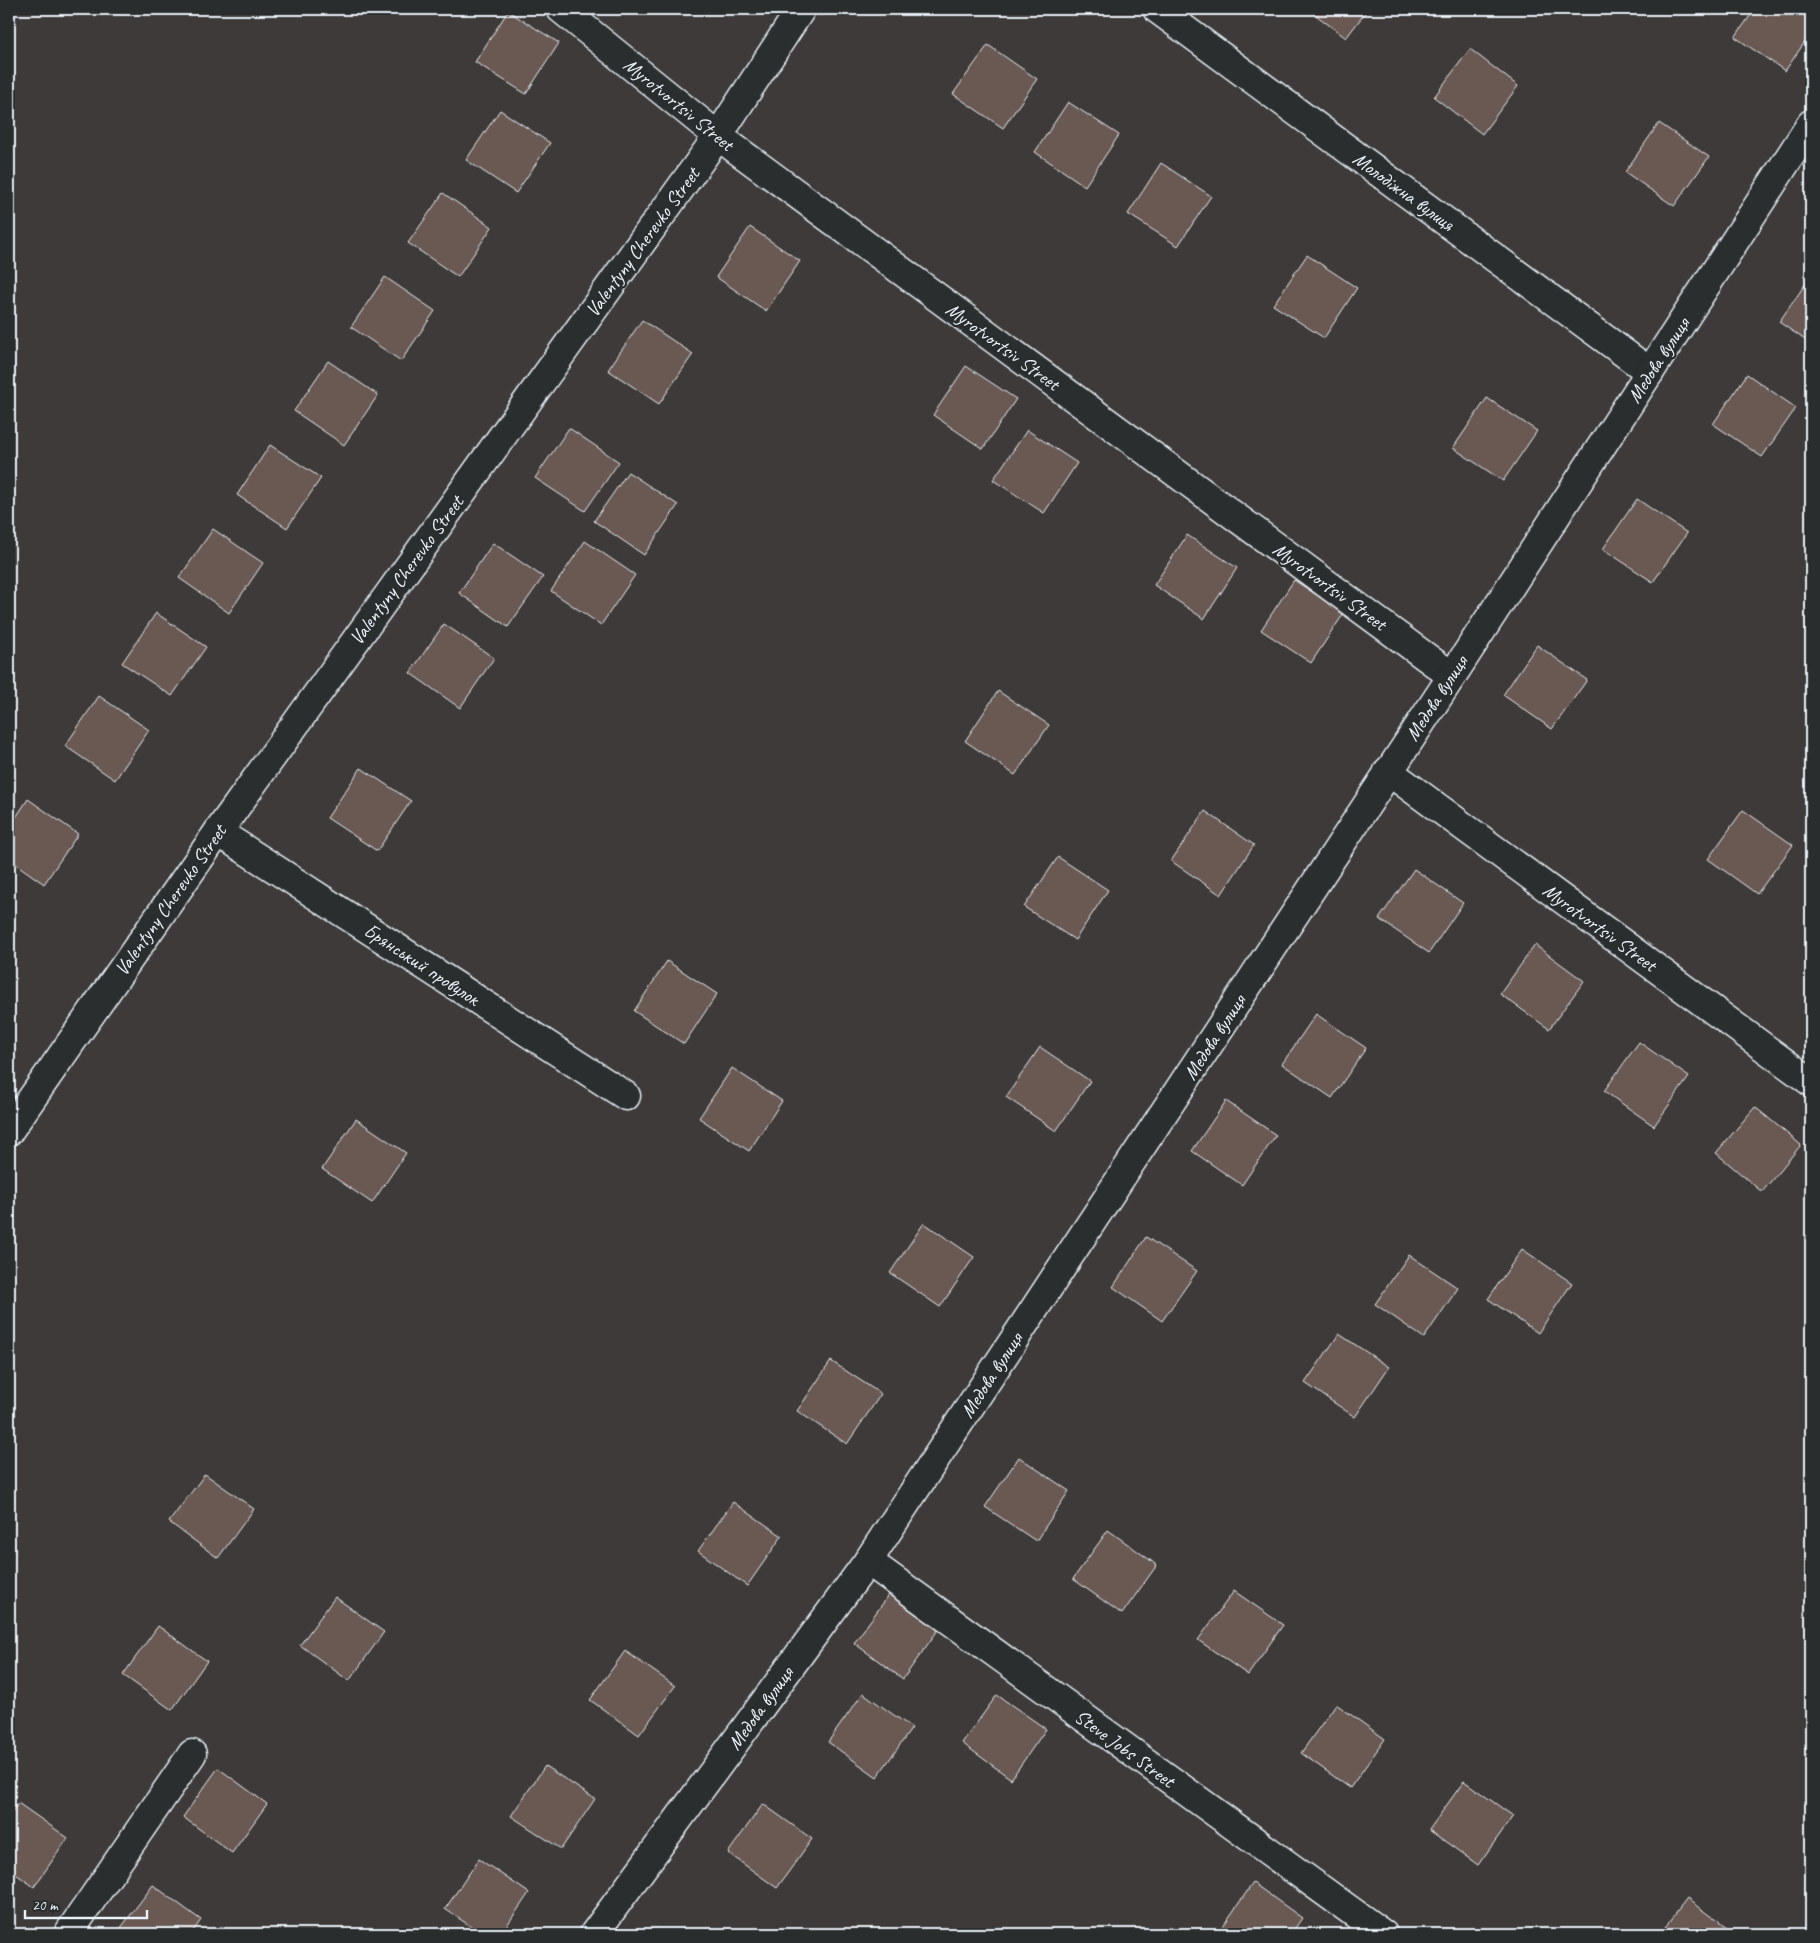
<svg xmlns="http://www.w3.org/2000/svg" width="1820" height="1943" font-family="Caveat,sans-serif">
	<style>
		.building { fill: #6a5952; stroke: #e8f1f8 }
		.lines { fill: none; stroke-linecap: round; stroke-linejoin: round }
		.street-casing { stroke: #e8f1f8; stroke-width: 31 }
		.street { stroke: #2a2d2e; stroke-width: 28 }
		.labels { text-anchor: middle; stroke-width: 4.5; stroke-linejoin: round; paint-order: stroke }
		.street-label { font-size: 20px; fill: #e8f1f8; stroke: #2a2d2e }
	</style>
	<rect width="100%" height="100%" fill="#3d3a39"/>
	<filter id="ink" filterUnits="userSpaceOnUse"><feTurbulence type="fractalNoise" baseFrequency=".02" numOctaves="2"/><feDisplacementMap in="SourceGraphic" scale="10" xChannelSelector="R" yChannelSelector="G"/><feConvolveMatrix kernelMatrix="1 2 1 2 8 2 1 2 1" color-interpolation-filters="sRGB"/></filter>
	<g filter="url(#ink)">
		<g class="building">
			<path d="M907 9H920L915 14Z"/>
			<path d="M1308 9H1368L1346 38Z"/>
			<path d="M1755 9H1801L1811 16V33L1785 71 1735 37Z"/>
			<path d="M508 11 559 43 526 94 475 62Z"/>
			<path d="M988 45 1037 79 1003 128 953 94Z"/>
			<path d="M1470 49 1518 86 1482 134 1434 97Z"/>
			<path d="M1068 102 1119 135 1085 186 1035 152Z"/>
			<path d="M500 110 550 143 516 193 466 160Z"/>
			<path d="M1659 123 1709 157 1674 206 1625 172Z"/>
			<path d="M1161 163 1211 196 1178 246 1128 214Z"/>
			<path d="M443 193 492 227 458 277 408 243Z"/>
			<path d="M750 227 800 261 766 311 716 277Z"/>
			<path d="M1307 255 1357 288 1324 338 1273 305Z"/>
			<path d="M1811 276V344L1779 322Z"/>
			<path d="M385 277 435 311 401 361 351 327Z"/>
			<path d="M642 320 693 354 659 404 608 370Z"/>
			<path d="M328 361 378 395 344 445 294 411Z"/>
			<path d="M966 366 1016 399 983 449 933 415Z"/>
			<path d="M1747 374 1796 408 1762 457 1713 424Z"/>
			<path d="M1487 398 1537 431 1503 481 1453 448Z"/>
			<path d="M569 428 619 462 585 511 535 478Z"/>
			<path d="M1027 430 1077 463 1044 513 993 480Z"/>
			<path d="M270 445 321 478 287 528 237 495Z"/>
			<path d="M628 472 678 505 644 555 594 521Z"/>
			<path d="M1637 499 1687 533 1653 582 1603 549Z"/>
			<path d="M213 529 263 563 229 613 179 578Z"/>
			<path d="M1187 535 1237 568 1204 619 1154 585Z"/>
			<path d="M585 541 635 575 601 625 551 591Z"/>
			<path d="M493 543 543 577 508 627 459 593Z"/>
			<path d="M1294 580 1344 613 1311 663 1261 630Z"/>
			<path d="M156 613 206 647 172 696 122 663Z"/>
			<path d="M444 624 494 658 460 708 410 673Z"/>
			<path d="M1537 645 1587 680 1552 729 1503 695Z"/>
			<path d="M998 691 1049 725 1015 775 965 741Z"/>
			<path d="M99 696 149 730 115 780 65 746Z"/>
			<path d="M361 768 411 801 377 851 327 818Z"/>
			<path d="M28 799 78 834 44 884 9 859V828Z"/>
			<path d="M1743 810 1793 845 1757 894 1708 859Z"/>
			<path d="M1205 811 1254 845 1221 895 1171 861Z"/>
			<path d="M1058 857 1108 890 1075 940 1024 907Z"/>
			<path d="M1414 869 1463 903 1429 953 1379 919Z"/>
			<path d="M1535 945 1584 981 1549 1029 1500 994Z"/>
			<path d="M667 961 717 994 684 1044 634 1011Z"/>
			<path d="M1316 1014 1366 1048 1332 1098 1282 1064Z"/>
			<path d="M1639 1042 1689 1077 1654 1126 1604 1091Z"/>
			<path d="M1040 1047 1090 1081 1056 1131 1006 1097Z"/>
			<path d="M732 1068 782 1101 749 1151 699 1118Z"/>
			<path d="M1226 1101 1276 1135 1242 1185 1192 1151Z"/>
			<path d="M1755 1107 1801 1145 1762 1192 1716 1153Z"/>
			<path d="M356 1119 406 1153 372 1203 322 1169Z"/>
			<path d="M924 1223 974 1257 940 1307 890 1273Z"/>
			<path d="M1146 1237 1197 1271 1162 1321 1113 1287Z"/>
			<path d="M1522 1249 1572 1283 1538 1333 1488 1299Z"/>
			<path d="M1409 1255 1458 1288 1424 1338 1375 1304Z"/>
			<path d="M1339 1334 1389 1367 1355 1417 1305 1383Z"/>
			<path d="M831 1361 881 1394 847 1444 797 1411Z"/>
			<path d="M1019 1457 1069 1491 1036 1541 985 1507Z"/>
			<path d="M205 1474 254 1509 218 1558 169 1522Z"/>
			<path d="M733 1502 782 1536 747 1586 698 1551Z"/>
			<path d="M1108 1530 1157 1565 1122 1614 1073 1579Z"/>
			<path d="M1234 1591 1283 1625 1248 1675 1198 1640Z"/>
			<path d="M889 1595 938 1630 903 1679 854 1643Z"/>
			<path d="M335 1597 384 1632 349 1681 300 1645Z"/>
			<path d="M158 1626 207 1661 172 1710 123 1675Z"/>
			<path d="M625 1651 675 1686 639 1735 590 1700Z"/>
			<path d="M863 1693 912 1728 877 1777 828 1742Z"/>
			<path d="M997 1695 1046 1729 1011 1779 962 1743Z"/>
			<path d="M1336 1704 1385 1739 1350 1788 1301 1753Z"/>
			<path d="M545 1766 595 1799 561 1849 511 1816Z"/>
			<path d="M218 1768 267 1804 232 1853 183 1817Z"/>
			<path d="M1464 1781 1513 1816 1478 1865 1429 1830Z"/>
			<path d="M18 1803 68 1838 34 1887 9 1869V1817Z"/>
			<path d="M763 1804 812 1839 777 1888 728 1853Z"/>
			<path d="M479 1859 529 1893 501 1934H482L445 1909Z"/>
			<path d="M1253 1883 1302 1918 1291 1934H1220L1218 1933Z"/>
			<path d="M153 1885 201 1920 191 1934 117 1933Z"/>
			<path d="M1687 1899 1735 1934H1660Z"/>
			<path d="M655 1929 663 1934H652Z"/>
		</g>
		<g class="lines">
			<defs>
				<g id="street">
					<path d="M561 9 718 136 1452 676"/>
					<path d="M1157 9 1650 372"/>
					<path d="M1388 771 1811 1082"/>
					<path d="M218 832 626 1096"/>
					<path d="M9 1131 218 832 718 136 801 9"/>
					<path d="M868 1561 1383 1934"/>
					<path d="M68 1934 192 1754"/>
					<path d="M594 1934 868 1561 1452 676 1811 124"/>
				</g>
			</defs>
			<use href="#street" class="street-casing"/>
			<use href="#street" class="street"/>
		</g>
	</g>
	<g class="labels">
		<g class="street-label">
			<text transform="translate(679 104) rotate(39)" y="7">Myrotvortsiv Street</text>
			<text transform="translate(1404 191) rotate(36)" y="7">Молодіжна вулиця</text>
			<text transform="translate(642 242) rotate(-54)" y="7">Valentyny Cherevko Street</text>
			<text transform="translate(1003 346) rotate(36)" y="7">Myrotvortsiv Street</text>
			<text transform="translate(1658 360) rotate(-57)" y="7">Медова вулиця</text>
			<text transform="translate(406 570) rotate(-54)" y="7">Valentyny Cherevko Street</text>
			<text transform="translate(1330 586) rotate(36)" y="7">Myrotvortsiv Street</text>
			<text transform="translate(1436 698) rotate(-57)" y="7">Медова вулиця</text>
			<text transform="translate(170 900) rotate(-55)" y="7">Valentyny Cherevko Street</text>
			<text transform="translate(1600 927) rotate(36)" y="7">Myrotvortsiv Street</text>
			<text transform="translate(422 964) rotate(33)" y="7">Брянський провулок</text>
			<text transform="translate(1214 1037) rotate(-57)" y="7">Медова вулиця</text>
			<text transform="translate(991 1375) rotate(-57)" y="7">Медова вулиця</text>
			<text transform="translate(760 1708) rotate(-54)" y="7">Медова вулиця</text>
			<text transform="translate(1125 1748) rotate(36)" y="7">Steve Jobs Street</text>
		</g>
	</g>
	<rect width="1820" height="1943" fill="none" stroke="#2a2d2e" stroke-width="30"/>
	<rect x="15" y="15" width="1790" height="1913" fill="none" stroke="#e8f1f8" stroke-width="2" filter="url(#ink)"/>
	<path d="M25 1910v8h122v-8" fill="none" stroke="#e8f1f8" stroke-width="2.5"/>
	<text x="32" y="1910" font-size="15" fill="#e8f1f8" stroke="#2a2d2e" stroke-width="4" paint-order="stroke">20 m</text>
</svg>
